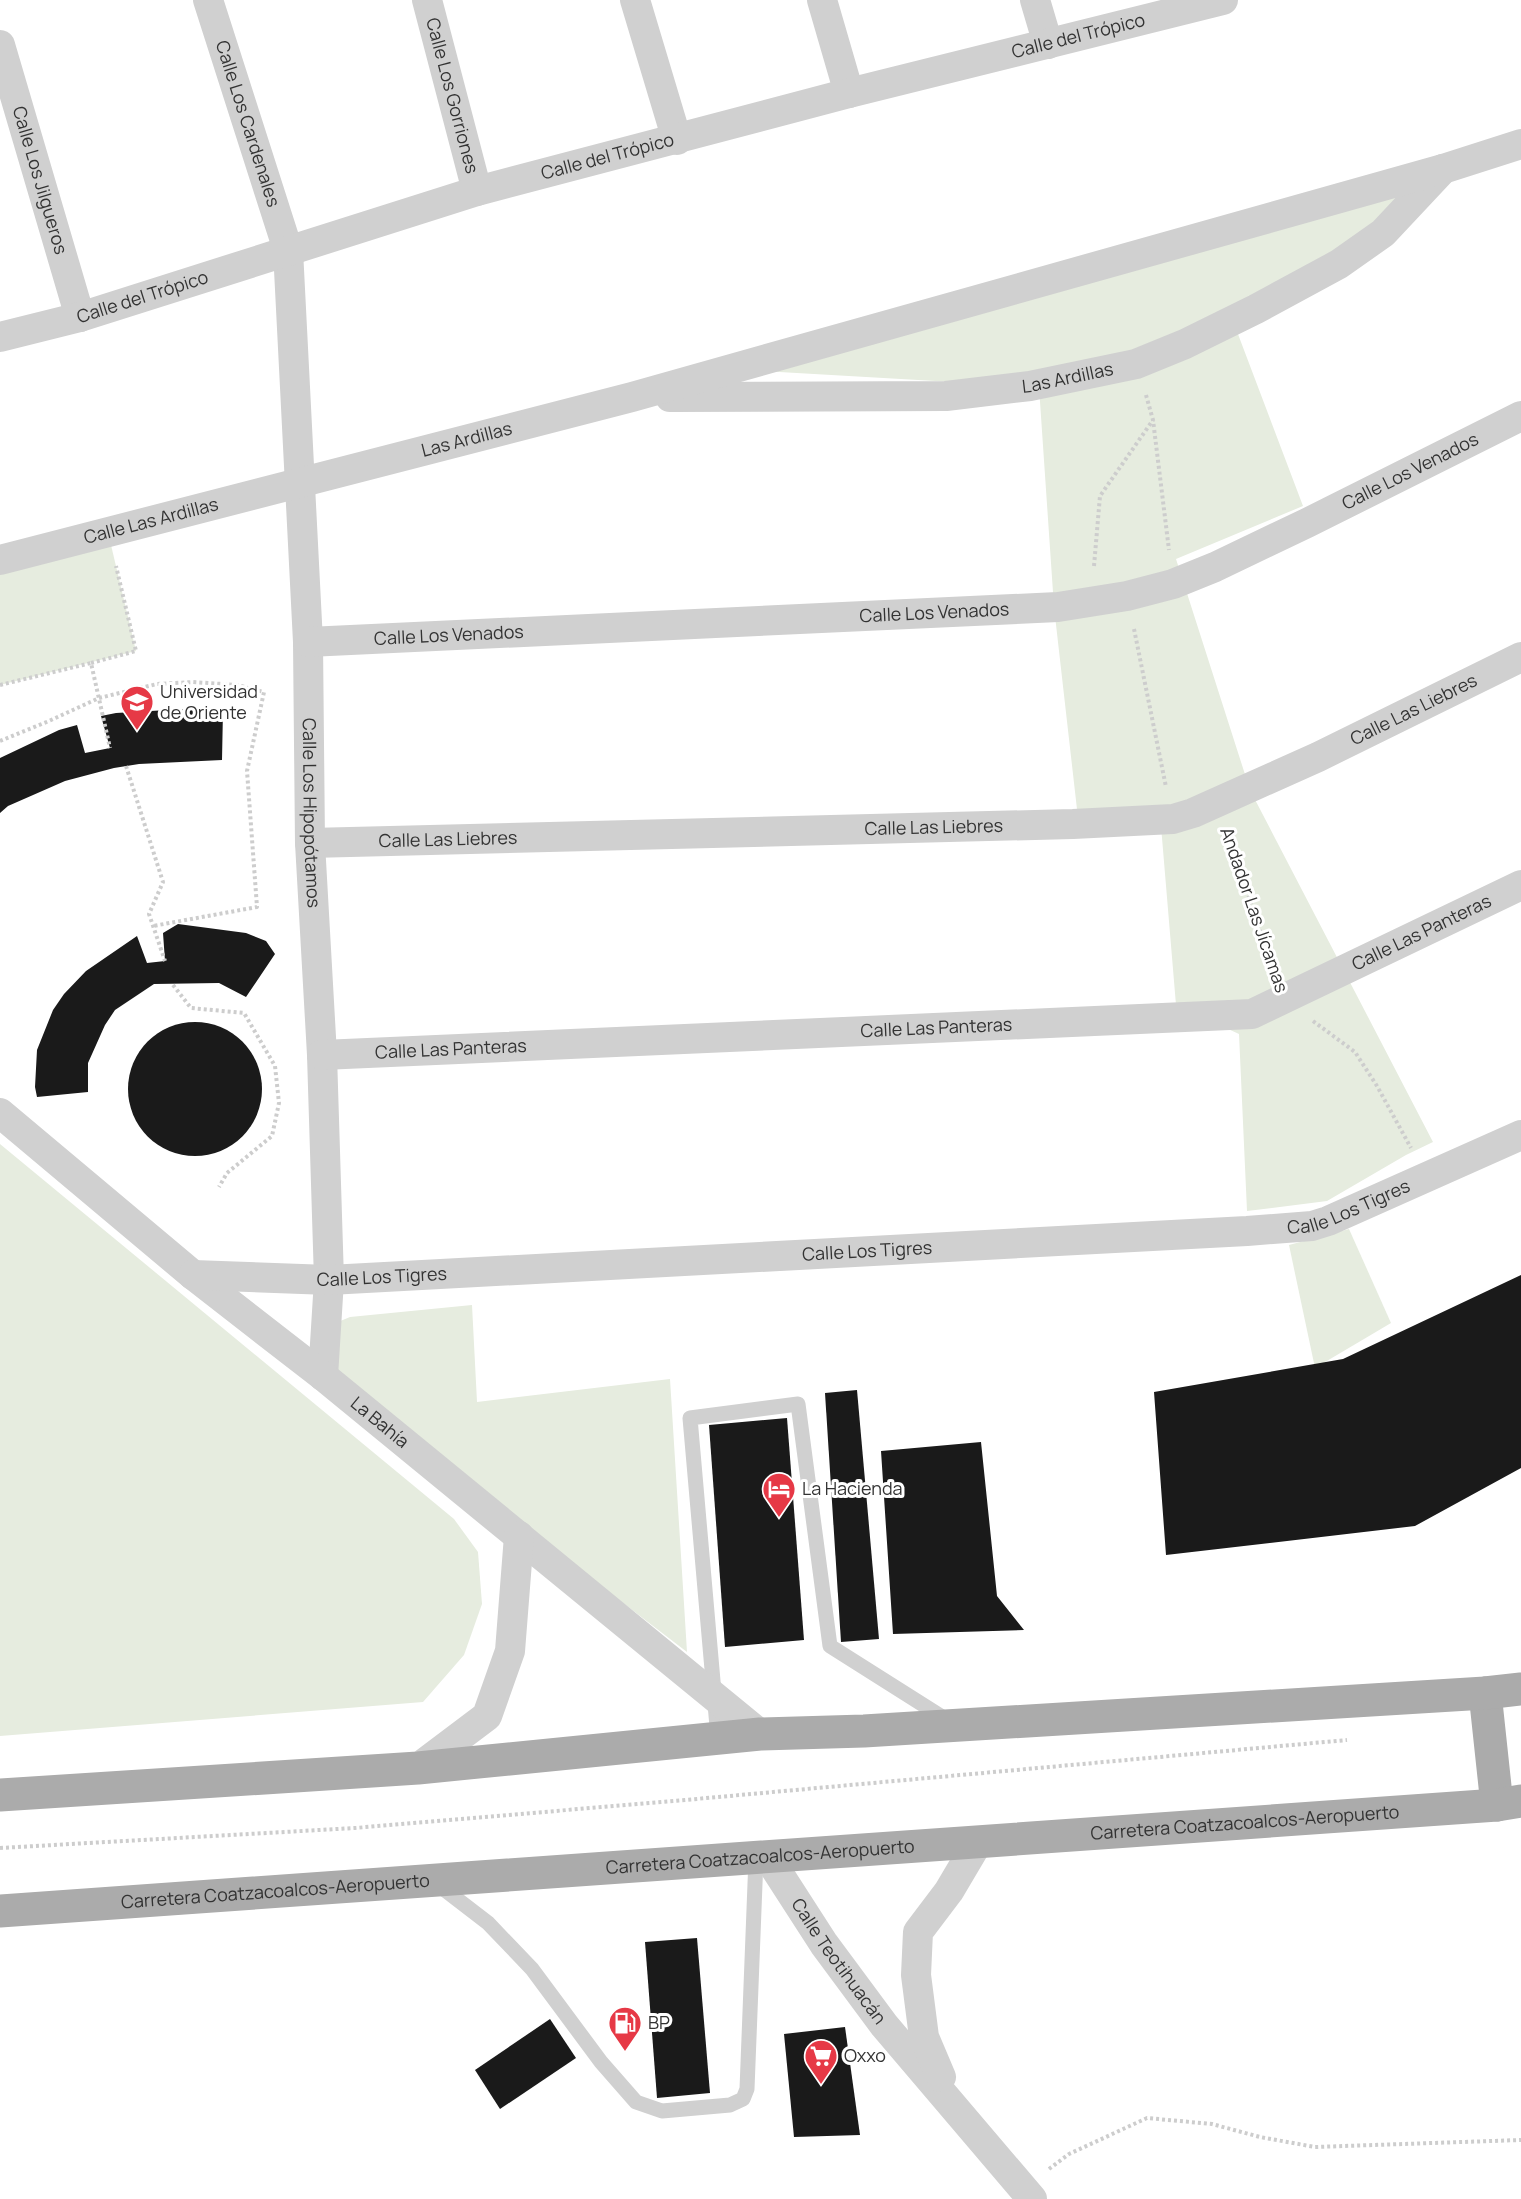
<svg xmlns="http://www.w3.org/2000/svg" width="1521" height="2199" font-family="Manrope,sans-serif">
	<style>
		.green { fill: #e6ecdf }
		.building { fill: #1a1a1a }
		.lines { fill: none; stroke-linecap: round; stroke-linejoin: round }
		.path { stroke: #cdcdcd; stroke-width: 4; stroke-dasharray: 3 3; stroke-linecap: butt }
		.lane { stroke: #d0d0d0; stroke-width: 15 }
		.street { stroke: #d0d0d0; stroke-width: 30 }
		.primary { stroke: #ababab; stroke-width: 33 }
		.labels { text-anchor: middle; stroke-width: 6; stroke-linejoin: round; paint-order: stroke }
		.street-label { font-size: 18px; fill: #333; stroke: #fff }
		.poi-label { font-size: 18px; fill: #333; stroke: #fff; text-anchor: start }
	</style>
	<rect width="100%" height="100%" fill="#fff"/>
	<g class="green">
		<path d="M1401 190 1378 229 1230 313 1303 506 1176 559 1250 790 1433 1142 1406 1155 1327 1201 1247 1211 1239 1034 1176 1005 1160 814 1078 818 1054 607 1039 387 762 371Z"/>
		<path d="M111 545 136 651 0 685V573Z"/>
		<path d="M0 1144 454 1519 478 1552 482 1604 464 1655 423 1702 0 1736Z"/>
		<path d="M1349 1229 1391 1323 1315 1368 1289 1245Z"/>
		<path d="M472 1305 477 1402 670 1379 687 1652 335 1382 338 1322 350 1317Z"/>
	</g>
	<g class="building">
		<path d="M185 709 209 712 223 710 222 760 139 764 114 768 65 781 8 806 0 813V758L59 730 77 725 85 753 110 748 101 716 116 713Z"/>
		<path d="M178 924 246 933 266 941 275 954 246 997 219 983 154 984 115 1010 105 1025 88 1063V1092L37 1097 35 1087 37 1050 53 1010 64 994 86 971 137 936 147 963 165 961 163 933Z"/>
		<circle cx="195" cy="1089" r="67"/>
		<path d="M1521 1275V1468L1415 1526 1166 1555 1154 1392 1343 1359Z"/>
		<path d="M857 1390 879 1639 841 1642 825 1393Z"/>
		<path d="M787 1418 804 1640 725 1647 709 1425Z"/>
		<path d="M981 1442 997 1596 1024 1630 893 1634 881 1451Z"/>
		<path d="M697 1938 710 2093 657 2098 645 1942Z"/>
		<path d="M550 2019 576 2058 500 2109 475 2070Z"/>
		<path d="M845 2027 860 2135 794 2137 784 2034Z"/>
	</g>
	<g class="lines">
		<g class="path">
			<path d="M1146 395 1153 420 1169 550"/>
			<path d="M1094 566 1100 496 1153 420"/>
			<path d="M1134 629 1166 787"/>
			<path d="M91 663 136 651 116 566"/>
			<path d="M0 685 91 663 110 748"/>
			<path d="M0 741 49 721 99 698 157 684 193 682 237 685 264 692 247 771 257 907 153 926"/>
			<path d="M126 766 163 882 149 914 165 961"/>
			<path d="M1228 833 1272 968"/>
			<path d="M173 985 191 1008 244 1013 275 1066 279 1103 272 1136 227 1173 219 1187"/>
			<path d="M1313 1021 1355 1052 1377 1086 1411 1148"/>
			<path d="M0 1848 355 1828 685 1800 1347 1740"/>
			<path d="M1049 2169 1069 2154 1147 2118 1212 2124 1260 2137 1315 2147 1521 2140"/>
		</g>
		<g class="lane">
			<path d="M718 1738 690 1418 798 1404 830 1646 947 1720"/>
			<path d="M436 1883 488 1923 532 1969 601 2062 636 2102 662 2111 730 2105 743 2099 747 2089 756 1858"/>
		</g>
		<g class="street">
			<path id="s1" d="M208 0 288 250 308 642 310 843 322 1055 329 1280 323 1376"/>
			<path id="s2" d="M427 0 477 191"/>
			<path d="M635 0 677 140"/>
			<path d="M822 0 849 93"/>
			<path d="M1035 0 1048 44"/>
			<path id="s3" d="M0 45 80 317"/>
			<path id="s4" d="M0 337 80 317 477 191 849 93 1223 0"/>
			<path id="s5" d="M670 397 946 396 1030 386 1136 364 1185 344 1256 309 1339 264 1383 233 1443 169"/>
			<path id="s6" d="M0 560 632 397 1443 169 1521 144"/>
			<path id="s7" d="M308 642 1058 607 1127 596 1173 584 1215 567 1307 523 1521 416"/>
			<path id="s8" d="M310 843 1073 824 1173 819 1193 813 1318 757 1521 657"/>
			<path id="s9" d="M322 1055 1252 1014 1521 885"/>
			<path id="s10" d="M0 1113 193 1275 323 1376 760 1734"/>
			<path id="s11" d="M193 1275 329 1280 1247 1231 1312 1226 1328 1221 1521 1135"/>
			<path d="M418 1768 487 1716 510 1651 519 1536"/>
			<path id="s12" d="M768 1857 824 1944 884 2025 1032 2199"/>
			<path d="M941 2077 924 2037 916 1975 918 1932 949 1891 978 1842"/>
		</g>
		<g class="primary">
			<path d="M1485 1693 1497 1805"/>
			<path d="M0 1795 418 1768 760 1734 864 1731 1485 1693 1521 1689"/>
			<path id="s13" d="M0 1911 1497 1805 1521 1801"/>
		</g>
	</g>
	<defs>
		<symbol id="university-pin" viewBox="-11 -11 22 30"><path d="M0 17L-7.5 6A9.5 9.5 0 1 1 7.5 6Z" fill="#e63946" stroke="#fff"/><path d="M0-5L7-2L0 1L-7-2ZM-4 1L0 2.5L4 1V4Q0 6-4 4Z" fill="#fff"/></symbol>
		<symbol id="hotel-pin" viewBox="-11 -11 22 30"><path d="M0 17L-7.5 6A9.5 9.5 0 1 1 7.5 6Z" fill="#e63946" stroke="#fff"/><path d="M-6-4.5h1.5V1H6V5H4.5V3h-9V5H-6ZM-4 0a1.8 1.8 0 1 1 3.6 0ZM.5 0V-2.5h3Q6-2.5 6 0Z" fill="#fff"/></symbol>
		<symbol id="fuel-pin" viewBox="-11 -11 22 30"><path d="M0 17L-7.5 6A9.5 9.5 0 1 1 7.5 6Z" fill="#e63946" stroke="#fff"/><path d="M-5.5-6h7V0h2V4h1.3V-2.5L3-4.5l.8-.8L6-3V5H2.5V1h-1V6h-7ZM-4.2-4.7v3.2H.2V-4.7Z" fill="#fff"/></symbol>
		<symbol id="supermarket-pin" viewBox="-11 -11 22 30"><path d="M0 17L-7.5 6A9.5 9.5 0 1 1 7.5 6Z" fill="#e63946" stroke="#fff"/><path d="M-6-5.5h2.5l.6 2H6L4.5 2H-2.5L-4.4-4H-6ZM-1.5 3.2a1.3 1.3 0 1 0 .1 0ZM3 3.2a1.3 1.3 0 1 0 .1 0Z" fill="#fff"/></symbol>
	</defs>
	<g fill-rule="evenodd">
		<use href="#university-pin" x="118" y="683" width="38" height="52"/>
		<use href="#hotel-pin" x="760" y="1470" width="38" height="52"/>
		<use href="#fuel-pin" x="606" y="2004" width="38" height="52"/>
		<use href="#supermarket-pin" x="802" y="2037" width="38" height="52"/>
	</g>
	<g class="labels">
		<g class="street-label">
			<text dy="6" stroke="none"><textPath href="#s4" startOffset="1120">Calle del Trópico</textPath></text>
			<text dy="6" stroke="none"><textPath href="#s2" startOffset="99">Calle Los Gorriones</textPath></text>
			<text dy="6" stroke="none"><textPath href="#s1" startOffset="130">Calle Los Cardenales</textPath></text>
			<text dy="6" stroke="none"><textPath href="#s4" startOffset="634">Calle del Trópico</textPath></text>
			<text dy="6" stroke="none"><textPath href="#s3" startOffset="141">Calle Los Jilgueros</textPath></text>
			<text dy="6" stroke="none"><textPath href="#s4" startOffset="148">Calle del Trópico</textPath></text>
			<text dy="6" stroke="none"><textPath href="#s5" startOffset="399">Las Ardillas</textPath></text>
			<text dy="6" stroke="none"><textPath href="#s6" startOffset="482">Las Ardillas</textPath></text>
			<text dy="6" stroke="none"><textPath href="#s7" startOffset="1131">Calle Los Venados</textPath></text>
			<text dy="6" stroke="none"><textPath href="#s6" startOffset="156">Calle Las Ardillas</textPath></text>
			<text dy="6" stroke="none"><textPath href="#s7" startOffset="627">Calle Los Venados</textPath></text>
			<text dy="6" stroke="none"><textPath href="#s7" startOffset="141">Calle Los Venados</textPath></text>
			<text dy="6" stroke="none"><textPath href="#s8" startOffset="1128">Calle Las Liebres</textPath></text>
			<text dy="6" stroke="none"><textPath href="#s1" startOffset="826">Calle Los Hipopótamos</textPath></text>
			<text dy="6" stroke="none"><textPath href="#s8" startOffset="624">Calle Las Liebres</textPath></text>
			<text dy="6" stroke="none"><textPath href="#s8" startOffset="138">Calle Las Liebres</textPath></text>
			<text transform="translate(1254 910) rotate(71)" y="6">Andador Las Jícamas</text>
			<text dy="6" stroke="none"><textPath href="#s9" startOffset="1119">Calle Las Panteras</textPath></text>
			<text dy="6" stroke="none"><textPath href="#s9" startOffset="615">Calle Las Panteras</textPath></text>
			<text dy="6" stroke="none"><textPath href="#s9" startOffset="129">Calle Las Panteras</textPath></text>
			<text dy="6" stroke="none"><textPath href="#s11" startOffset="1161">Calle Los Tigres</textPath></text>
			<text dy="6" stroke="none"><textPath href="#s11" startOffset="675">Calle Los Tigres</textPath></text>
			<text dy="6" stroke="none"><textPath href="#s11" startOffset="189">Calle Los Tigres</textPath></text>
			<text dy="6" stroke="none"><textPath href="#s10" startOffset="490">La Bahía</textPath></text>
			<text dy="6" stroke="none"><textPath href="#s13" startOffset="1248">Carretera Coatzacoalcos-Aeropuerto</textPath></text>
			<text dy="6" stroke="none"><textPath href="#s13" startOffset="762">Carretera Coatzacoalcos-Aeropuerto</textPath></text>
			<text dy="6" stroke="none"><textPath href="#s13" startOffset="276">Carretera Coatzacoalcos-Aeropuerto</textPath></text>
			<text dy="6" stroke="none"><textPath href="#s12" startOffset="126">Calle Teotihuacán</textPath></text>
		</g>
		<g class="poi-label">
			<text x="160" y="698">Universidad<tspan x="160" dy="21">de Oriente</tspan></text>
			<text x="802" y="1495">La Hacienda</text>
			<text x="648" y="2029">BP</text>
			<text x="844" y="2062">Oxxo</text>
		</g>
	</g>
</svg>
